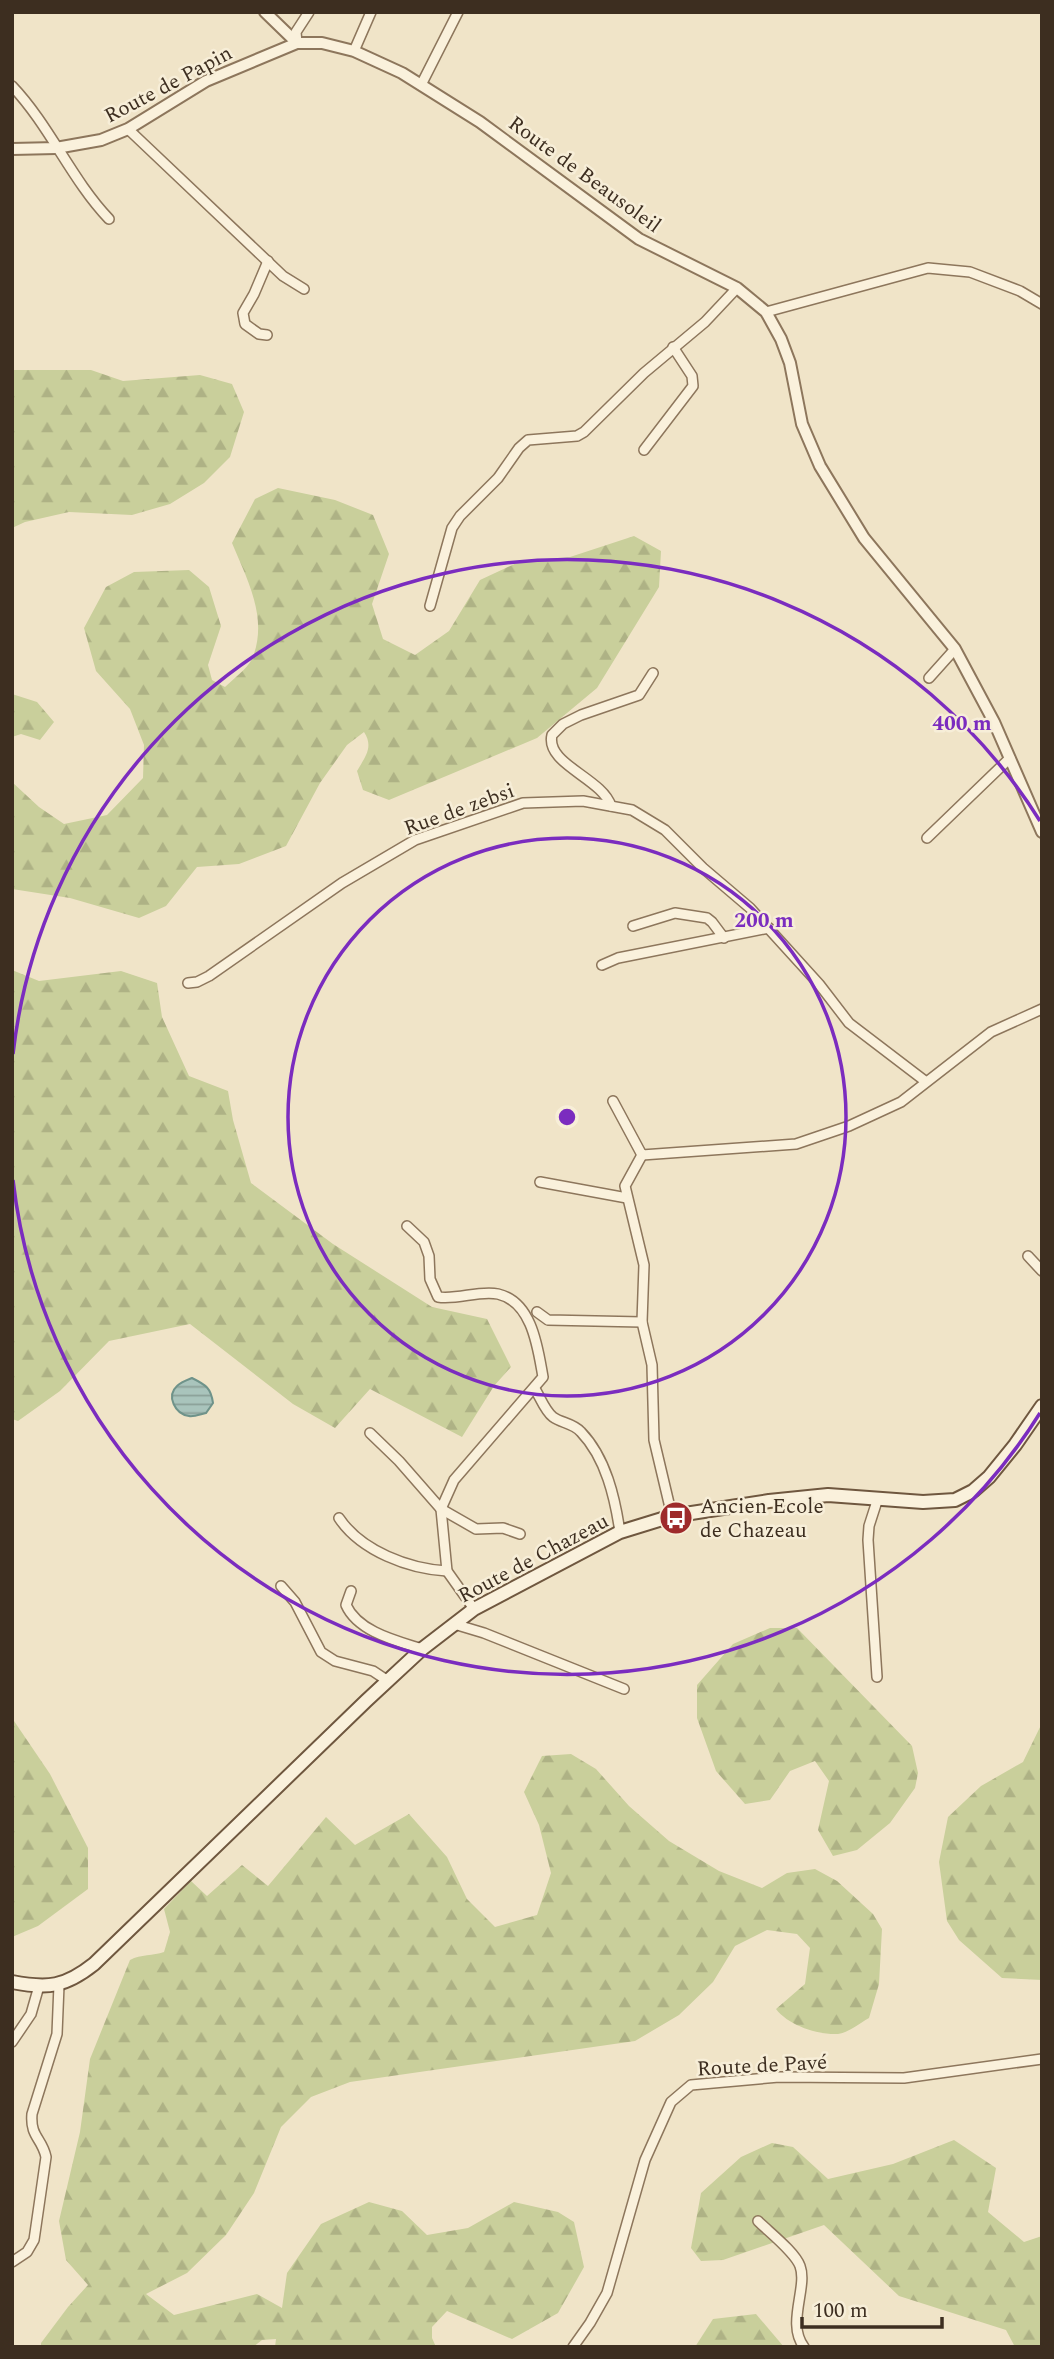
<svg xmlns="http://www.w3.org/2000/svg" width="1054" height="2359" font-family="Spectral,serif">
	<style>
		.forest { fill: url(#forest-firs) }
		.water { fill: url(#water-rules); stroke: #6f938a; stroke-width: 2 }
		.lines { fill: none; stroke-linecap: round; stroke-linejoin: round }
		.minor-casing { stroke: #8d765c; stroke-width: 12 }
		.tertiary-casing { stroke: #8d765c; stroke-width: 14 }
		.secondary-casing { stroke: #6f573f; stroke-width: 16 }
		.minor { stroke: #faf1dc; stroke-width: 9 }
		.tertiary { stroke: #faf1dc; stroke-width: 10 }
		.secondary { stroke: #faf1dc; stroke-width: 12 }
		.ring { fill: none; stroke: #7b2cbf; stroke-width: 3.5 }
		.labels { text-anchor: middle; stroke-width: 5; stroke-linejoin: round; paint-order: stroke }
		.street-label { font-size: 21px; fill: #3d2e20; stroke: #f7eed8 }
		.poi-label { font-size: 21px; fill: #3d2e20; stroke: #f7eed8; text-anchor: start }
		.centre { fill: #7b2cbf; stroke: #f7eed8; stroke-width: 3.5 }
		.ring-label { font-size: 21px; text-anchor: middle; font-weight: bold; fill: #7b2cbf; stroke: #f7eed8; stroke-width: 5; stroke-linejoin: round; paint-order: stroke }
	</style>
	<defs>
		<pattern id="forest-firs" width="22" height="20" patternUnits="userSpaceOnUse" patternTransform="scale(1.75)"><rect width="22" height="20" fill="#c9cf9b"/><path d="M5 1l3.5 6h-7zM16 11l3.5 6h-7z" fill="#aeb285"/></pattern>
		<pattern id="water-rules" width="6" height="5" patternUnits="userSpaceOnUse" patternTransform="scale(1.75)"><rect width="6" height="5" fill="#a9c4bc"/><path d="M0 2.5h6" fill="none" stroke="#8ba098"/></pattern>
	</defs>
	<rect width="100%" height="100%" fill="#f0e4c8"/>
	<g class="forest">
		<path d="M12 370H91L123 381 200 375 232 384 244 412 230 457 204 483 170 504 132 515 69 512 25 522 12 528Z"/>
		<path d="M278 488 335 500 373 515 389 554 372 604 383 639 415 655 449 631 480 580 521 561 570 557 634 536 661 551 659 587 597 688 537 738 389 800 363 790 357 771C365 757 374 747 364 732L347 745 320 783 286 846 239 864 197 867 166 906 139 918 70 898 12 889V782L39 807 64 824 107 815 143 778 144 745 130 709 96 671 84 628 106 587 134 572 189 570 209 587 221 626 208 665 212 680 225 687C233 679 247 669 252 659 269 619 247 579 232 543L255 499Z"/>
		<path d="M12 694 37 702 54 722 40 740 21 734 12 737Z"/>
		<path d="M12 970 39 981 121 971 157 983 162 1017 189 1076 228 1091 233 1120 251 1183 333 1244 432 1307 487 1319 511 1367 494 1386 462 1437 370 1389 335 1428 293 1404 190 1324 109 1341 60 1391 18 1421 12 1419Z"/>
		<path d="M770 1628H797L912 1746 918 1773 915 1788 890 1823 857 1850 833 1856 818 1830 829 1781 815 1761 790 1771 770 1800 745 1804 716 1771 697 1718V1685L733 1644Z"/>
		<path d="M12 1718 50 1774 88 1848V1889L38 1926 12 1937Z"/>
		<path d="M1042 1723V1980L1002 1978 959 1940 947 1921 939 1862 948 1817 981 1786 1023 1762Z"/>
		<path d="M571 1754 596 1769 629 1806 669 1841 719 1871 762 1888 787 1873 815 1869 837 1881 873 1914 882 1929 879 1984 869 2018C860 2023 848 2033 838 2034 817 2035 788 2025 776 2009L805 1984 810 1948 797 1934 767 1930 735 1946 713 1982 679 2015 635 2041 350 2082 311 2097 281 2127 254 2193 226 2235 187 2273 146 2294 174 2315 257 2294 282 2308 287 2273 321 2224 369 2202 402 2211 427 2235 468 2228 514 2202 558 2212 574 2222 584 2267 558 2313 512 2339 447 2311 432 2327V2338L436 2347H275L276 2339 262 2340 253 2347H41V2343L68 2307 88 2285 66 2260 59 2221 80 2132 90 2059 130 1960C141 1954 153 1956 164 1952L170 1932 164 1909 191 1881 207 1896 242 1865 268 1886 326 1817 355 1845 409 1814 447 1857 467 1899 495 1927 537 1915 551 1873 539 1825 524 1792 542 1756Z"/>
		<path d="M954 2140 996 2168 988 2212 1024 2242 1042 2236V2347H1015L1006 2330 899 2296 824 2225 723 2260 701 2261 691 2248 701 2193 741 2157 772 2143 793 2147 828 2179 893 2164Z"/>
		<path d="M756 2314 784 2347H695L713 2319Z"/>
	</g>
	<path class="water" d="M192 1378C206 1385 211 1388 213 1403L206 1413C201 1414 194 1417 189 1416 175 1414 166 1396 177 1386 181 1382 187 1380 192 1378Z"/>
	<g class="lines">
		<defs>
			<g id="minor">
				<path d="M297 43 296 32 309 12"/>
				<path d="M354 51 371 12"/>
				<path d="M421 85 458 12"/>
				<path d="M12 86C50 126 71 179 109 219"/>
				<path d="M128 129 283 276 304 289"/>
				<path d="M766 312 928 268 970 272 1020 291 1042 304"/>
				<path d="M267 335 259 334 245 324 243 313 254 294 268 261"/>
				<path d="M644 450 693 386 692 376 673 347"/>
				<path d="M430 606 452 528 460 516 498 478 519 448 528 440 577 436 584 432 644 373 705 322 737 288"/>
				<path d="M929 678 955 649"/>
				<path d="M611 806C602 778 545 764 552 735L563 724 581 715 639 695 653 673"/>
				<path d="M927 838 1010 758"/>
				<path d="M633 926 675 913 707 918 712 922 724 938"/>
				<path d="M602 965 618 958 769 928"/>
				<path d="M188 983 197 982 209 976 342 883 415 840 523 803 583 801 632 810 665 830 703 868 750 908 819 984 849 1023 925 1081"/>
				<path d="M613 1101 642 1155 796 1144 849 1126 901 1102 991 1032 1042 1009"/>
				<path d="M642 1155 625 1186 644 1265 642 1322 652 1365 654 1440 672 1516"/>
				<path d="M540 1182 627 1198"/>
				<path d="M407 1226 424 1242 429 1256 430 1279 438 1297C458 1300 479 1290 498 1294 533 1302 538 1350 543 1377L454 1480 441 1509 447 1571 474 1609"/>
				<path d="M1028 1256 1042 1271"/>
				<path d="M537 1312 548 1320 642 1322"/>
				<path d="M535 1389C540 1397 545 1411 553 1417 561 1423 573 1423 581 1432 606 1458 615 1498 620 1532"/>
				<path d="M370 1433 399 1461 441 1509 476 1529 503 1528 520 1534"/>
				<path d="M339 1518C361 1551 409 1569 447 1571"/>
				<path d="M281 1586 295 1602 321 1652 335 1661 373 1671 388 1681"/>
				<path d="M351 1591 346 1605C358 1632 397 1641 422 1649"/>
				<path d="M454 1624 484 1633 624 1689"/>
				<path d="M877 1677 868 1540 869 1526 878 1498"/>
				<path d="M12 2042 31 2014 39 1986"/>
				<path d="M758 2221C769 2232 795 2252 800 2266 808 2287 786 2324 804 2347"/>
				<path d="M12 2262 27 2252 34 2240 46 2157C42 2138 30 2137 32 2114L57 2034 59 1985"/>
				<path d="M573 2347 590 2323 607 2293 645 2160 671 2102 691 2085 779 2077 904 2078 1042 2059"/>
			</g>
			<g id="tertiary">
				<path d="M265 12 297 43"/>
				<path d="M12 149 56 148 101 140 128 129 206 81 297 43H322L354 51 402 73 480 122 639 239 737 288 766 312 781 339 790 363 802 424 820 466 864 538 955 649 994 722 1042 832"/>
			</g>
			<path id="secondary" d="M12 1982C48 1989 65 1987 94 1964L366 1701 422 1649 474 1609 620 1532 672 1516 769 1501 828 1495 923 1502 955 1500 973 1491 989 1477 1015 1445 1042 1406"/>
		</defs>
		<use href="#minor" class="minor-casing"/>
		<use href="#tertiary" class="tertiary-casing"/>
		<use href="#secondary" class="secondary-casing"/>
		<use href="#minor" class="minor"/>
		<use href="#tertiary" class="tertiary"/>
		<use href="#secondary" class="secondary"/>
	</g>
	<g class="ring">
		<circle cx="567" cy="1117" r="279"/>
		<path d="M1040 1413A558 558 0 0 1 13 1180M13 1054A558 558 0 0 1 1040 821"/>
	</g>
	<defs>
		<symbol id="bus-disc" viewBox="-11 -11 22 22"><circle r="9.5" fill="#9e2a2b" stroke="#f7eed8"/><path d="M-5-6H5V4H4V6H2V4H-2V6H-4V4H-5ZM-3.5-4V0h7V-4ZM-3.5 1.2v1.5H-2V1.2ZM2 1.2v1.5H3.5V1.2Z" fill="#fff"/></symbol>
	</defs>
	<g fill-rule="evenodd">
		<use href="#bus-disc" x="657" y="1499" width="38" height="38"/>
	</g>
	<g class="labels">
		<g class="street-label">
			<text transform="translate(168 84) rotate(-28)" y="7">Route de Papin</text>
			<text transform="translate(585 174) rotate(36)" y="7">Route de Beausoleil</text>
			<text transform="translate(459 809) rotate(-20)" y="7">Rue de zebsi</text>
			<text transform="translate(533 1558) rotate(-28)" y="7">Route de Chazeau</text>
			<text transform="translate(762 2065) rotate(-3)" y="7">Route de Pavé</text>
		</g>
		<g class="poi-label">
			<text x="700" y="1513">Ancien Ecole<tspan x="700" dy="24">de Chazeau</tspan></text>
		</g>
	</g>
	<circle cx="567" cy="1117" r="10" class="centre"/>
	<g class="ring-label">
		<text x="962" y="730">400 m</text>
		<text x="764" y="927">200 m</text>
	</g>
	<rect width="1054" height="2359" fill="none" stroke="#3d2e20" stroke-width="28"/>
	<path d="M802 2317v10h140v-10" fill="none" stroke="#3d2e20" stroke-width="3.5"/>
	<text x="813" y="2317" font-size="21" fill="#3d2e20" stroke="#f7eed8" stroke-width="5" paint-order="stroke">100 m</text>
</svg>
